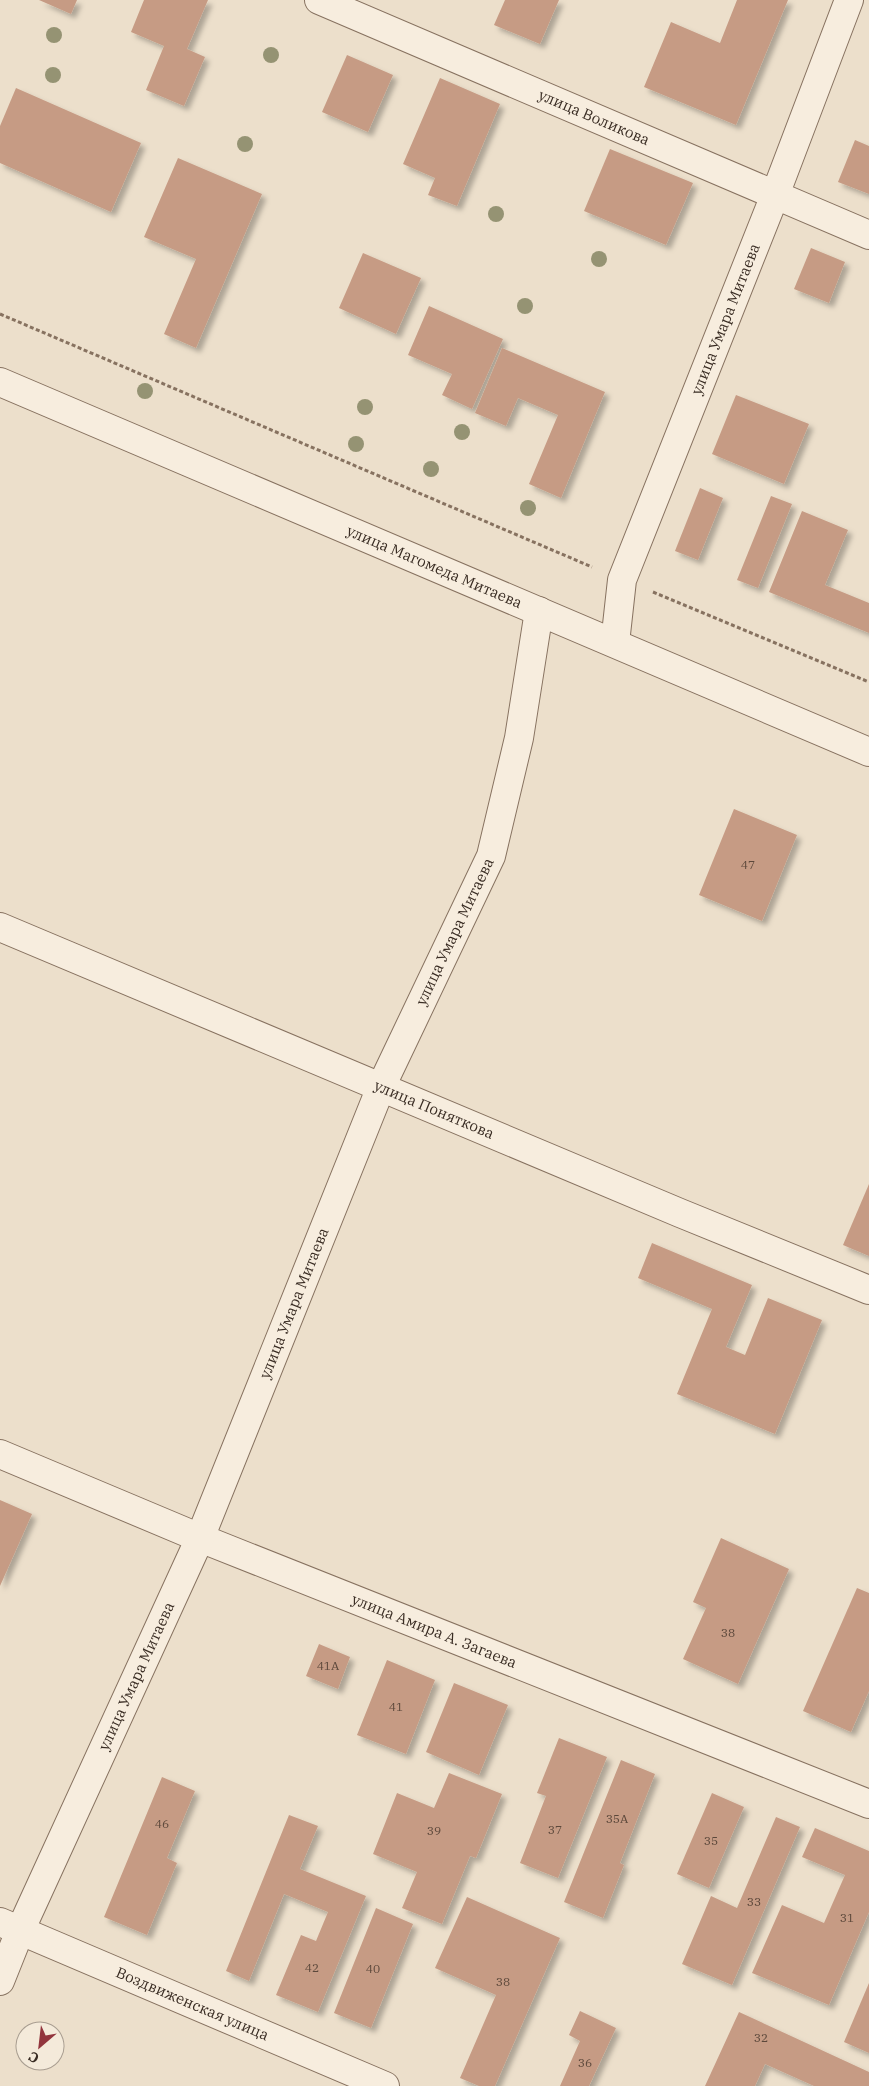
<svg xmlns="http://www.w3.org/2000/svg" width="869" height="2086" font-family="'IBM Plex Serif',serif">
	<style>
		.building { fill: #c69b84; filter: url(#shadow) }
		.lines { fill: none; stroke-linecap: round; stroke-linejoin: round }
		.minor-casing { stroke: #877260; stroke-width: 30 }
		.tertiary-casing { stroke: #877260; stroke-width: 30 }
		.path { stroke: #877260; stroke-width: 3; stroke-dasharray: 4 2.5; stroke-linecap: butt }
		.minor { stroke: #f7edde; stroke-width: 28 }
		.tertiary { stroke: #f7edde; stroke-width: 28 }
		.tree { fill: #959373 }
		.labels { text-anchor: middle; stroke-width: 4; stroke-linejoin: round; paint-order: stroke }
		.number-label { font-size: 12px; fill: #5c483b }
		.street-label { font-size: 15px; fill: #392c23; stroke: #f4eada }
	</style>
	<defs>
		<filter id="shadow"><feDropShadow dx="4.5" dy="4.5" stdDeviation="2.5" flood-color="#0004"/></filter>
	</defs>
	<rect width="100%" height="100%" fill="#ecdfcb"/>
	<g class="building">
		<path d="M39 0H77L71 14Z"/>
		<path d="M144 0H208L187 49 205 57 184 106 146 90 164 46 131 32Z"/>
		<path d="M505 0H559L540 44 494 25Z"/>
		<path d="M737 0H788L736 125 644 87 671 22 720 43Z"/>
		<path d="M347 55 393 75 368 132 322 112Z"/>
		<path d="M440 78 500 104 457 206 428 195 435 178 403 164Z"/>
		<path d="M16 88 141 143 111 212 0 163V126Z"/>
		<path d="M855 140 869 146V194L838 182Z"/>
		<path d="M610 149 693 183 666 245 584 211Z"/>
		<path d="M178 158 262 194 196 348 164 334 196 259 144 237Z"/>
		<path d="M811 248 845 262 829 303 794 289Z"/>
		<path d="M363 253 421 278 396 334 339 308Z"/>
		<path d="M429 306 503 339 472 409 442 395 452 374 408 355Z"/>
		<path d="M502 348 605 392 561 498 529 484 558 415 518 398 506 426 475 413Z"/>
		<path d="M736 395 809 424 784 484 712 454Z"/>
		<path d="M700 488 723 498 698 560 675 551Z"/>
		<path d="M771 496 792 504 758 588 737 580Z"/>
		<path d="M802 511 848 530 825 585 869 603V633L769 592Z"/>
		<path d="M734 809 797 835 762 921 699 895Z"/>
		<path d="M869 1184V1256L843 1245Z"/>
		<path d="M652 1243 752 1285 726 1347 745 1355 768 1298 822 1320 775 1434 677 1394 712 1309 638 1278Z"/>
		<path d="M0 1500 32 1514 0 1586Z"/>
		<path d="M721 1538 789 1569 738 1684 683 1659 706 1608 693 1602Z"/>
		<path d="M857 1588 869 1593V1691L851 1732 803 1711Z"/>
		<path d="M319 1644 350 1657 338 1689 306 1676Z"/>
		<path d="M387 1660 435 1680 406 1754 357 1735Z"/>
		<path d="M454 1683 508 1705 479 1775 426 1752Z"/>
		<path d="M559 1738 607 1757 558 1878 520 1863 546 1796 537 1793Z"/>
		<path d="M621 1760 655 1774 620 1863 624 1865 603 1918 564 1902Z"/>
		<path d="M449 1773 502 1794 476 1858 470 1856 442 1924 402 1908 417 1872 373 1854 397 1793 434 1808Z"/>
		<path d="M162 1777 195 1791 167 1858 177 1863 147 1935 104 1917Z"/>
		<path d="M712 1793 744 1807 709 1888 677 1874Z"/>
		<path d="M289 1815 318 1826 300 1869 366 1896 318 2012 276 1995 301 1935 316 1941 328 1912 284 1894 249 1981 226 1971Z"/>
		<path d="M776 1817 800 1827 732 1985 682 1964 711 1896 737 1908Z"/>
		<path d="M815 1828 869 1851V1912L829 2005 752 1973 782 1905 824 1923 845 1875 802 1857Z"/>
		<path d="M467 1897 560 1938 495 2086H479L460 2078 496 1995 435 1968Z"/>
		<path d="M376 1908 413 1924 371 2028 334 2013Z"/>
		<path d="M869 1983V2053L844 2042Z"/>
		<path d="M580 2011 616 2028 589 2086H560L580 2041 569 2035Z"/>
		<path d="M739 2012 869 2072V2086H814L765 2064 755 2086H705Z"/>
	</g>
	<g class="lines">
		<defs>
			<g id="minor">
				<path id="s1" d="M319 0 869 235"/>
				<path id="s2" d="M615 643 622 580 775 195 849 0"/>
				<path id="s3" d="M0 927 680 1213 869 1290"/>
				<path id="s4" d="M0 1454 200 1538 869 1804"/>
				<path id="s5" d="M0 1922 385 2086"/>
				<path id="s6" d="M0 1981 20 1931 200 1538 381 1087 491 856 519 738 539 611"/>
			</g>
			<g id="tertiary">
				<path id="s7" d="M0 382 869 752"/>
			</g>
		</defs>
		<use href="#minor" class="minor-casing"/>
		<use href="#tertiary" class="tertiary-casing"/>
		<g class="path">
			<path d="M0 314 592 567"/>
			<path d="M653 592 869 682"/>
		</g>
		<use href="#minor" class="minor"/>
		<use href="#tertiary" class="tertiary"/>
	</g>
	<g class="tree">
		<circle cx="54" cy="35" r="8"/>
		<circle cx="271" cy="55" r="8"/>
		<circle cx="53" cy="75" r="8"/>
		<circle cx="245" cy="144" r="8"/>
		<circle cx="496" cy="214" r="8"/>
		<circle cx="599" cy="259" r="8"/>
		<circle cx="525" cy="306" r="8"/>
		<circle cx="145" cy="391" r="8"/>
		<circle cx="365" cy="407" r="8"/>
		<circle cx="462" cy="432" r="8"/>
		<circle cx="356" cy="444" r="8"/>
		<circle cx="431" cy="469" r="8"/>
		<circle cx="528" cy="508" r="8"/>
	</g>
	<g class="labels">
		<g class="number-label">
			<text x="748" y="869">47</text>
			<text x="728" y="1637">38</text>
			<text x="328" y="1670">41А</text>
			<text x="396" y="1711">41</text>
			<text x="617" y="1823">35А</text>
			<text x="162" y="1828">46</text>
			<text x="555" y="1834">37</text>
			<text x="434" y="1835">39</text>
			<text x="711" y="1845">35</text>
			<text x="754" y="1906">33</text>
			<text x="847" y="1922">31</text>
			<text x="312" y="1972">42</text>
			<text x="373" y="1973">40</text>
			<text x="503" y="1986">38</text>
			<text x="761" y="2042">32</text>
			<text x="585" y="2067">36</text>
		</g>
		<g class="street-label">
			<text dy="5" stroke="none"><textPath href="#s1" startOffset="299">улица Воликова</textPath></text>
			<text dy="5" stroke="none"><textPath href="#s2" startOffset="344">улица Умара Митаева</textPath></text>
			<text dy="5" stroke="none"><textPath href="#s7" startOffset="472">улица Магомеда Митаева</textPath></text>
			<text dy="5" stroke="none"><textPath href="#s6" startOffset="1144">улица Умара Митаева</textPath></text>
			<text dy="5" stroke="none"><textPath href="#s3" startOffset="471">улица Поняткова</textPath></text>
			<text dy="5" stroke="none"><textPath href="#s6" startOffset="739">улица Умара Митаева</textPath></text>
			<text dy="5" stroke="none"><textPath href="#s4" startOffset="469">улица Амира А. Загаева</textPath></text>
			<text dy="5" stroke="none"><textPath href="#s6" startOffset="334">улица Умара Митаева</textPath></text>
			<text dy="5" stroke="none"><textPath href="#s5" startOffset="209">Воздвиженская улица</textPath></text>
		</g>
	</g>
	<g transform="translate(40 2046) rotate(208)"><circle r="24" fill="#f4eada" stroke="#a99e91"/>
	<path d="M0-4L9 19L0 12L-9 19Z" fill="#92353d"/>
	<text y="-8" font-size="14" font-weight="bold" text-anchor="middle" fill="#392c23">С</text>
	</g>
</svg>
